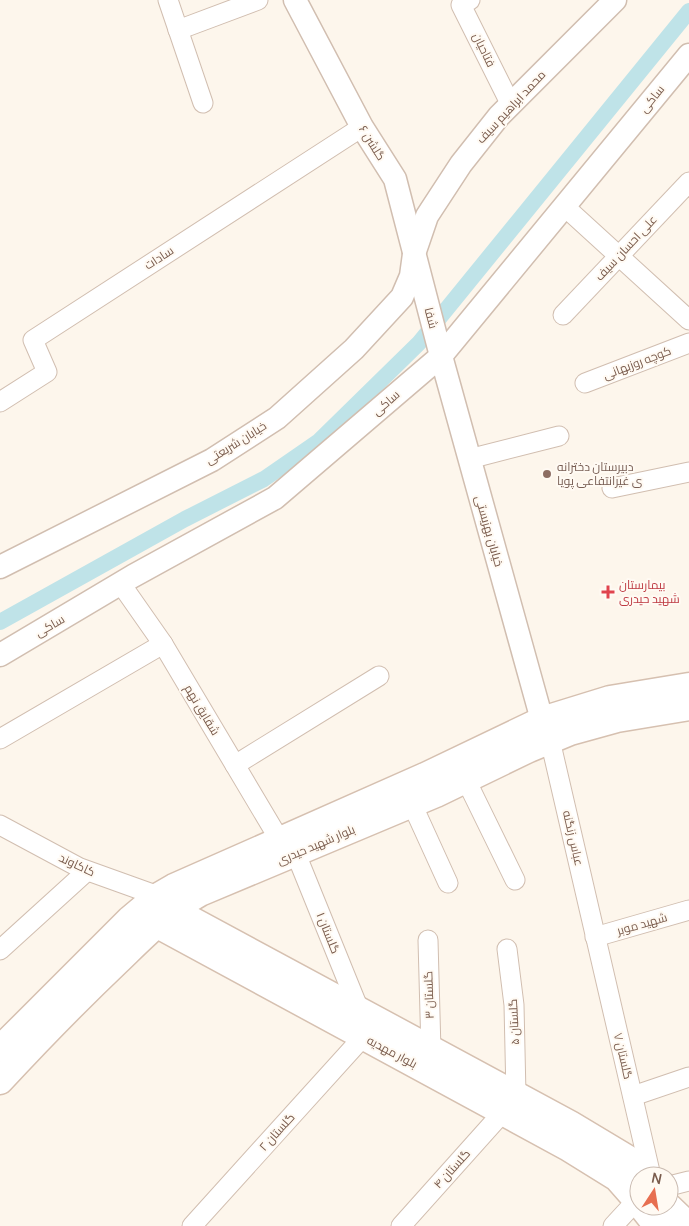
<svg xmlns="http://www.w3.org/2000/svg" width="689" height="1226" font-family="Manrope,Cairo,sans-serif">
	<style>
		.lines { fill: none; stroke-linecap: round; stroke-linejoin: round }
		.canal { stroke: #bfe3e8; stroke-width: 16 }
		.minor-casing { stroke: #d1beb0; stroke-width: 21 }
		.tertiary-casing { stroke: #d1beb0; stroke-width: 25 }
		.secondary-casing { stroke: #d6c0b0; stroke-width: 29 }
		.minor { stroke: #fff; stroke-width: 19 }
		.tertiary { stroke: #fff; stroke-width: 22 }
		.secondary { stroke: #fff; stroke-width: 26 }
		.education-dot { fill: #8d6e63; stroke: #fffaf3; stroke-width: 2 }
		.health-dot { fill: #e0444e; stroke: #fffaf3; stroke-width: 2 }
		.labels { text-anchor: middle; stroke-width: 4; stroke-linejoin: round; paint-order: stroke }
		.street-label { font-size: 12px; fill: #7a5c4d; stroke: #fffaf3 }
		.education-label { font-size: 12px; fill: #785e54; stroke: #fffaf3; text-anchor: start }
		.health-label { font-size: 12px; fill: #be3a42; stroke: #fffaf3; text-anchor: start }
	</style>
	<rect width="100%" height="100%" fill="#fdf6ec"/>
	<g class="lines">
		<path class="canal" d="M0 622 185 519 264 479 319 441 419 343 689 11"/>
		<defs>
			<g id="minor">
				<path d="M168 0 203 103"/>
				<path d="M470 0 461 5 511 105"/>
				<path d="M178 30 258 0"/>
				<path d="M564 206 689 320"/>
				<path d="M563 315 689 182"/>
				<path d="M585 383 689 343"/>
				<path d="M0 402 47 372 33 340 362 127"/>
				<path d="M469 459 559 436"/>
				<path d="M612 488 689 472"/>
				<path d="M121 584 163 644 279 839"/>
				<path d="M0 739 163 644"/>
				<path d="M550 740 651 1176"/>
				<path d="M235 765 379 676"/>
				<path d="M466 780 515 880"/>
				<path d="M412 804 448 883"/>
				<path d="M0 825 80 868 158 896"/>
				<path d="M296 854 360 1012"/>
				<path d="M595 937 689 910"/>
				<path d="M428 940 431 1051"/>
				<path d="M507 949 514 1005 516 1095"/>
				<path d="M0 950 87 871"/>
				<path d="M633 1096 689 1077"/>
				<path d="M669 1186 689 1181"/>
				<path d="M192 1226 363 1037"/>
				<path d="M401 1226 503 1112"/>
				<path d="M613 1226 637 1200"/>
			</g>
			<g id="tertiary">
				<path d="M295 0 362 127 395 179 441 356 542 720 549 737"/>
				<path d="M0 567 212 460 277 418 354 349 402 297 411 276 414 254 427 216 461 164 499 116 615 0"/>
				<path d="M0 655 133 576 275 498 441 356 689 55"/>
			</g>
			<g id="secondary">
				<path d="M162 901 173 910 570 1124 630 1160 644 1176"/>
				<path d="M142 918 156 924 567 1147 617 1178 639 1203"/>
				<path d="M0 1049 130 919 155 898 174 887 425 776 542 720 610 699 689 686"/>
				<path d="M0 1081C38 1040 77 1000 118 961 144 936 168 911 200 893L436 794 529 749 570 732 617 719 689 707"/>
				<path d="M641 1206 657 1226"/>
				<path d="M668 1206 689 1226"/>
			</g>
		</defs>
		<use href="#minor" class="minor-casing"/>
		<use href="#tertiary" class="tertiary-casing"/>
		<use href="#secondary" class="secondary-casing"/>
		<use href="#minor" class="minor"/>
		<use href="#tertiary" class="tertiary"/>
		<use href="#secondary" class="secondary"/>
	</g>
	<circle class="education-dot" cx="547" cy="474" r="5"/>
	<path class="health-dot" d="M605.5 584.5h5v5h5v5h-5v5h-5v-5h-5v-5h5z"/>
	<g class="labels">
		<g class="street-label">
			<text transform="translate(484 50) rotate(64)" y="4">فتاحیان</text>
			<text transform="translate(652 99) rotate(-51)" y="4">ساکی</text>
			<text transform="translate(511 107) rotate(-47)" y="4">محمد ابراهیم سیف</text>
			<text transform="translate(372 143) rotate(58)" y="4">گلشن ۶</text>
			<text transform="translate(626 248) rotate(-47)" y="4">علی احسان سیف</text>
			<text transform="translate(159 258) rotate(-33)" y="4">سادات</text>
			<text transform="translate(431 318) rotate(75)" y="4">شفا</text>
			<text transform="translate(637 363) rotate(-21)" y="4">کوچه روزبهانی</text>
			<text transform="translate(386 403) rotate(-41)" y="4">ساکی</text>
			<text transform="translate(236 443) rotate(-32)" y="4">خیابان شریعتی</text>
			<text transform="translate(489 531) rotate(74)" y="4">خیابان بهزیستی</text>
			<text transform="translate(50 626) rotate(-30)" y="4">ساکی</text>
			<text transform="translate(202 710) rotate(59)" y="4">شقایق نهم</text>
			<text transform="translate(573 838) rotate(77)" y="4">عباس زنگنه</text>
			<text transform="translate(316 845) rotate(-23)" y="4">بلوار شهید حیدری</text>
			<text transform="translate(77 865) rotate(25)" y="4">کاکاوند</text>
			<text transform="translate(642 924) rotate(-16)" y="4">شهید موبر</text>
			<text transform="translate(328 933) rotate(68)" y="4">گلستان ۱</text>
			<text transform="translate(429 995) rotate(-92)" y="4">گلستان ۳</text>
			<text transform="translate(514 1022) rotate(-93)" y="4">گلستان ۵</text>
			<text transform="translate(392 1052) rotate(28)" y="4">بلوار مهدیه</text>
			<text transform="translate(623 1056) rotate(77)" y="4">گلستان ۷</text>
			<text transform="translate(277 1132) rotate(-48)" y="4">گلستان ۲</text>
			<text transform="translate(452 1169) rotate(-48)" y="4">گلستان ۴</text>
		</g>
		<g class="education-label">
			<text x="557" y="471">دبیرستان دخترانه<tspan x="557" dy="14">ی غیرانتفاعی پویا</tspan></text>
		</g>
		<g class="health-label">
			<text x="619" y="589">بیمارستان<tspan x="619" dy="14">شهید حیدری</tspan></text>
		</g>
	</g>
	<g transform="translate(654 1191) rotate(12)"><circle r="24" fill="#fffaf3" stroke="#cabbb1"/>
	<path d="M0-4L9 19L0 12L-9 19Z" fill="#e76f51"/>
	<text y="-8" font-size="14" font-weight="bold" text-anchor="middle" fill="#7a5c4d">N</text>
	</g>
</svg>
